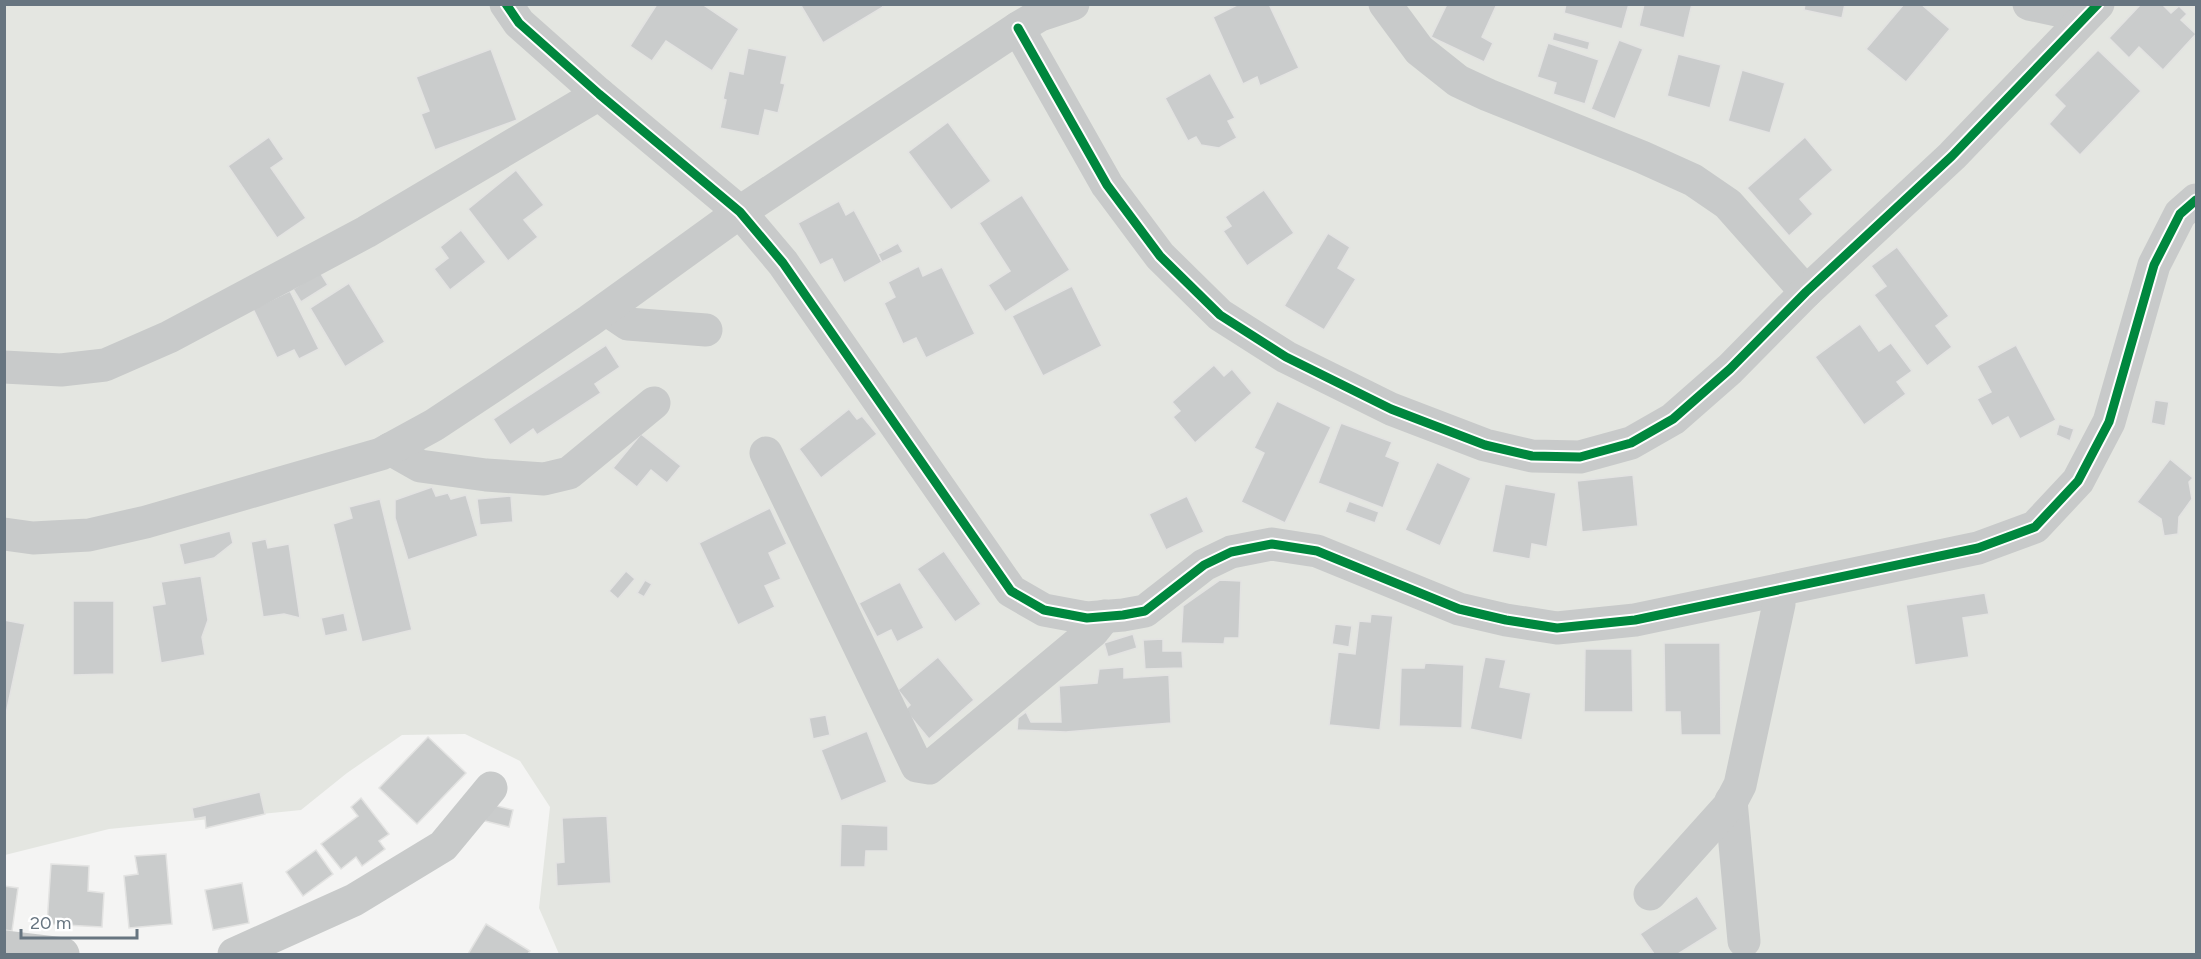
<svg xmlns="http://www.w3.org/2000/svg" width="2201" height="959" font-family="Figtree,sans-serif">
	<style>
		.green { fill: #e4e6e1 }
		.building { fill: #cacccc; stroke: #e3e3e2; stroke-width: 1.5 }
		.lines { fill: none; stroke-linecap: round; stroke-linejoin: round }
		.minor { stroke: #c8caca; stroke-width: 33 }
		.cycleway-casing { stroke: #fff; stroke-width: 13 }
		.cycleway { stroke: #00873e; stroke-width: 9 }
	</style>
	<rect width="100%" height="100%" fill="#f4f4f3"/>
	<path class="green" d="M4 5H2196V954H559L539 908 550 807 520 761 465 734 402 735 347 773 301 810 109 829 5 855Z"/>
	<g class="building">
		<path d="M657 4H702L739 29 712 71 666 41 652 61 630 46Z"/>
		<path d="M800 4H882L883 7 823 43Z"/>
		<path d="M1239 4H1269L1299 68 1260 86 1257 77 1243 84 1213 17Z"/>
		<path d="M1447 4H1497L1482 37 1493 43 1484 62 1431 37Z"/>
		<path d="M1566 4H1629L1622 29 1564 13Z"/>
		<path d="M1644 4H1692L1684 38 1639 26Z"/>
		<path d="M1805 4H1845L1842 18 1804 10Z"/>
		<path d="M1904 4H1921L1950 29 1906 82 1866 49Z"/>
		<path d="M2141 4H2162L2171 13 2179 6 2187 14 2181 20 2196 34 2163 70 2139 47 2129 58 2109 38Z"/>
		<path d="M1554 32 1590 42 1588 50 1552 40Z"/>
		<path d="M1619 40 1643 49 1615 119 1591 109Z"/>
		<path d="M1548 43 1599 60 1585 104 1553 94 1556 83 1537 77Z"/>
		<path d="M748 48 787 56 781 83 785 84 778 113 765 110 759 136 720 128 726 100 723 99 729 71 743 74Z"/>
		<path d="M491 49 517 120 435 150 421 114 429 111 416 77Z"/>
		<path d="M2098 50 2141 91 2080 155 2049 124 2065 106 2054 95Z"/>
		<path d="M1678 54 1721 65 1710 108 1667 96Z"/>
		<path d="M1742 70 1785 83 1770 133 1728 121Z"/>
		<path d="M1210 73 1235 118 1228 121 1237 138 1219 148 1201 145 1196 137 1188 141 1165 98Z"/>
		<path d="M948 122 991 181 951 210 908 152Z"/>
		<path d="M269 137 284 159 271 168 306 218 277 238 228 166Z"/>
		<path d="M1805 137 1833 170 1800 199 1813 214 1789 236 1747 188Z"/>
		<path d="M516 170 544 205 524 220 538 237 508 261 468 209Z"/>
		<path d="M1264 190 1294 233 1247 266 1223 231 1231 226 1225 217Z"/>
		<path d="M1022 195 1070 270 1005 312 988 285 1010 271 979 223Z"/>
		<path d="M839 201 846 215 854 210 882 262 844 283 832 259 820 265 798 223Z"/>
		<path d="M461 230 486 262 450 290 434 269 448 258 440 247Z"/>
		<path d="M1328 233 1350 247 1338 268 1356 279 1324 330 1284 306Z"/>
		<path d="M898 243 903 252 882 262 878 254Z"/>
		<path d="M1897 247 1949 316 1936 326 1952 347 1927 366 1874 295 1886 286 1871 266Z"/>
		<path d="M919 266 923 276 942 267 975 334 926 358 916 338 903 344 884 303 895 297 888 282Z"/>
		<path d="M320 272 328 285 301 302 293 289Z"/>
		<path d="M349 283 385 342 345 367 310 308Z"/>
		<path d="M1072 286 1102 346 1043 376 1012 316Z"/>
		<path d="M290 291 319 349 299 359 294 350 277 358 253 309Z"/>
		<path d="M1860 324 1879 351 1891 343 1912 371 1897 382 1906 394 1864 425 1815 357Z"/>
		<path d="M606 345 620 367 595 384 601 393 537 435 533 429 510 445 493 419Z"/>
		<path d="M2016 345 2056 420 2020 439 2008 417 1992 426 1977 399 1991 392 1977 366Z"/>
		<path d="M1214 365 1224 376 1232 369 1252 393 1195 443 1173 417 1180 411 1172 402Z"/>
		<path d="M2155 400 2169 402 2165 426 2151 423Z"/>
		<path d="M1277 401 1331 427 1285 523 1241 502 1264 453 1254 448Z"/>
		<path d="M849 409 857 419 862 416 877 434 821 478 799 449Z"/>
		<path d="M1341 423 1392 442 1386 456 1400 462 1383 508 1318 483Z"/>
		<path d="M2059 424 2074 429 2070 441 2056 435Z"/>
		<path d="M641 434 681 466 667 483 651 470 637 487 613 468Z"/>
		<path d="M2170 459 2193 478 2189 482 2192 499 2179 517 2178 534 2164 536 2161 519 2137 502Z"/>
		<path d="M1437 462 1471 478 1440 546 1405 530Z"/>
		<path d="M1633 475 1638 526 1582 532 1577 481Z"/>
		<path d="M1505 484 1556 493 1547 547 1532 544 1530 559 1492 552Z"/>
		<path d="M432 487 436 496 448 493 451 499 466 495 478 536 408 560 395 518V500Z"/>
		<path d="M511 496 513 522 480 525 477 499Z"/>
		<path d="M1187 496 1204 532 1166 550 1149 514Z"/>
		<path d="M380 499 412 630 362 642 333 524 352 518 349 507Z"/>
		<path d="M1349 501 1379 512 1375 523 1345 512Z"/>
		<path d="M770 508 787 544 769 553 781 579 765 586 775 607 738 625 699 543Z"/>
		<path d="M230 531 233 543 214 558 184 565 179 544Z"/>
		<path d="M266 539 268 548 289 544 300 618 284 614 263 617 251 542Z"/>
		<path d="M944 551 981 604 955 622 917 569Z"/>
		<path d="M626 571 635 579 618 599 609 591Z"/>
		<path d="M201 576 208 620 202 637 205 655 161 663 152 606 165 604 161 582Z"/>
		<path d="M645 580 652 584 644 597 637 593Z"/>
		<path d="M1220 580 1241 581 1239 638H1225L1224 644 1181 643 1183 606Z"/>
		<path d="M900 582 924 628 897 642 891 630 877 637 859 603Z"/>
		<path d="M1985 593 1989 614 1963 618 1969 657 1915 665 1906 605Z"/>
		<path d="M73 601H114V674L73 675Z"/>
		<path d="M344 613 348 631 325 636 321 618Z"/>
		<path d="M1371 614 1393 616 1380 730 1329 725 1338 652 1355 654 1359 621 1370 622Z"/>
		<path d="M4 620 25 624 6 714 4 713Z"/>
		<path d="M1335 624 1352 626 1349 647 1332 644Z"/>
		<path d="M1133 634 1137 648 1108 657 1104 643Z"/>
		<path d="M1163 639V651H1182L1183 668 1145 669 1143 640Z"/>
		<path d="M1664 643H1720L1721 735H1681L1680 712H1665Z"/>
		<path d="M1585 649H1632L1633 712H1584Z"/>
		<path d="M938 657 974 700 929 739 905 710 910 705 898 690Z"/>
		<path d="M1485 657 1506 660 1500 687 1531 693 1522 740 1470 729Z"/>
		<path d="M1425 663 1464 665 1462 728 1399 726 1401 668H1424Z"/>
		<path d="M1124 667V678L1169 675 1171 723 1066 732 1017 730 1018 718 1026 712 1031 722H1061L1059 686 1097 683 1099 669Z"/>
		<path d="M826 715 830 735 813 739 809 718Z"/>
		<path d="M867 731 887 782 841 801 821 750Z"/>
		<path d="M428 737 466 773 417 824 379 788Z"/>
		<path d="M260 792 265 814 206 828 205 817 194 819 192 808Z"/>
		<path d="M361 798 389 834 379 841 385 849 362 866 356 857 341 869 321 844 358 816 351 807Z"/>
		<path d="M489 804 513 810 509 827 485 821Z"/>
		<path d="M607 816 611 883 557 886 556 863 564 862 562 818Z"/>
		<path d="M841 824 888 826V851H866L865 867H840Z"/>
		<path d="M316 850 333 874 303 896 286 872Z"/>
		<path d="M166 854 172 924 129 928 124 876 138 874 135 856Z"/>
		<path d="M51 864 89 866 88 891 104 893 102 927 47 924Z"/>
		<path d="M242 883 249 923 213 930 205 890Z"/>
		<path d="M4 886 18 888 12 931 4 930Z"/>
		<path d="M1697 896 1718 929 1678 954H1654L1640 934Z"/>
		<path d="M486 924 530 951 528 954H468Z"/>
	</g>
	<g class="lines">
		<g class="minor">
			<path d="M506 4 519 23 599 94 740 212 783 263 1011 591 1044 610 1087 618 1123 615 1145 611 1204 565 1231 552 1272 544 1317 551 1459 609 1506 620 1557 628 1635 620 1978 548 2035 527 2078 481 2109 422 2154 265 2180 214 2196 200"/>
			<path d="M1385 4 1419 50 1458 81 1488 95 1642 157 1693 180 1728 204 1806 292"/>
			<path d="M2029 4 2085 16"/>
			<path d="M1018 28 1107 185 1160 256 1220 315 1286 357 1391 409 1485 445 1532 456 1580 457 1631 443 1673 419 1730 369 1806 292 1952 156 2098 4"/>
			<path d="M606 309 628 324 706 330"/>
			<path d="M4 367 61 370 105 365 169 337 366 232 599 94"/>
			<path d="M390 449 420 466 486 475 544 479 569 473 654 403"/>
			<path d="M766 453 917 766 929 768 1093 631 1105 616"/>
			<path d="M4 534 33 538 89 535 146 522 381 454 434 425 496 384 589 321 740 212 1018 28 1040 15 1073 4"/>
			<path d="M1731 801 1744 941"/>
			<path d="M1650 894 1729 806 1740 785 1779 604V590"/>
			<path d="M4 947 63 954"/>
			<path d="M234 954 354 900 443 846 491 788"/>
		</g>
		<defs>
			<g id="cycleway">
				<path d="M506 4 519 23 599 94 740 212 783 263 1011 591 1044 610 1087 618 1123 615 1145 611 1204 565 1231 552 1272 544 1317 551 1459 609 1506 620 1557 628 1635 620 1978 548 2035 527 2078 481 2109 422 2154 265 2180 214 2196 200"/>
				<path d="M1018 28 1107 185 1160 256 1220 315 1286 357 1391 409 1485 445 1532 456 1580 457 1631 443 1673 419 1730 369 1806 292 1952 156 2098 4"/>
			</g>
		</defs>
		<use href="#cycleway" class="cycleway-casing"/>
		<use href="#cycleway" class="cycleway"/>
	</g>
	<rect width="2201" height="959" fill="none" stroke="#677580" stroke-width="12"/>
	<path d="M21 929v9h116v-9" fill="none" stroke="#677580" stroke-width="3"/>
	<text x="30" y="929" font-size="18" fill="#677580" stroke="#ffffff" stroke-width="4.5" paint-order="stroke">20 m</text>
</svg>
